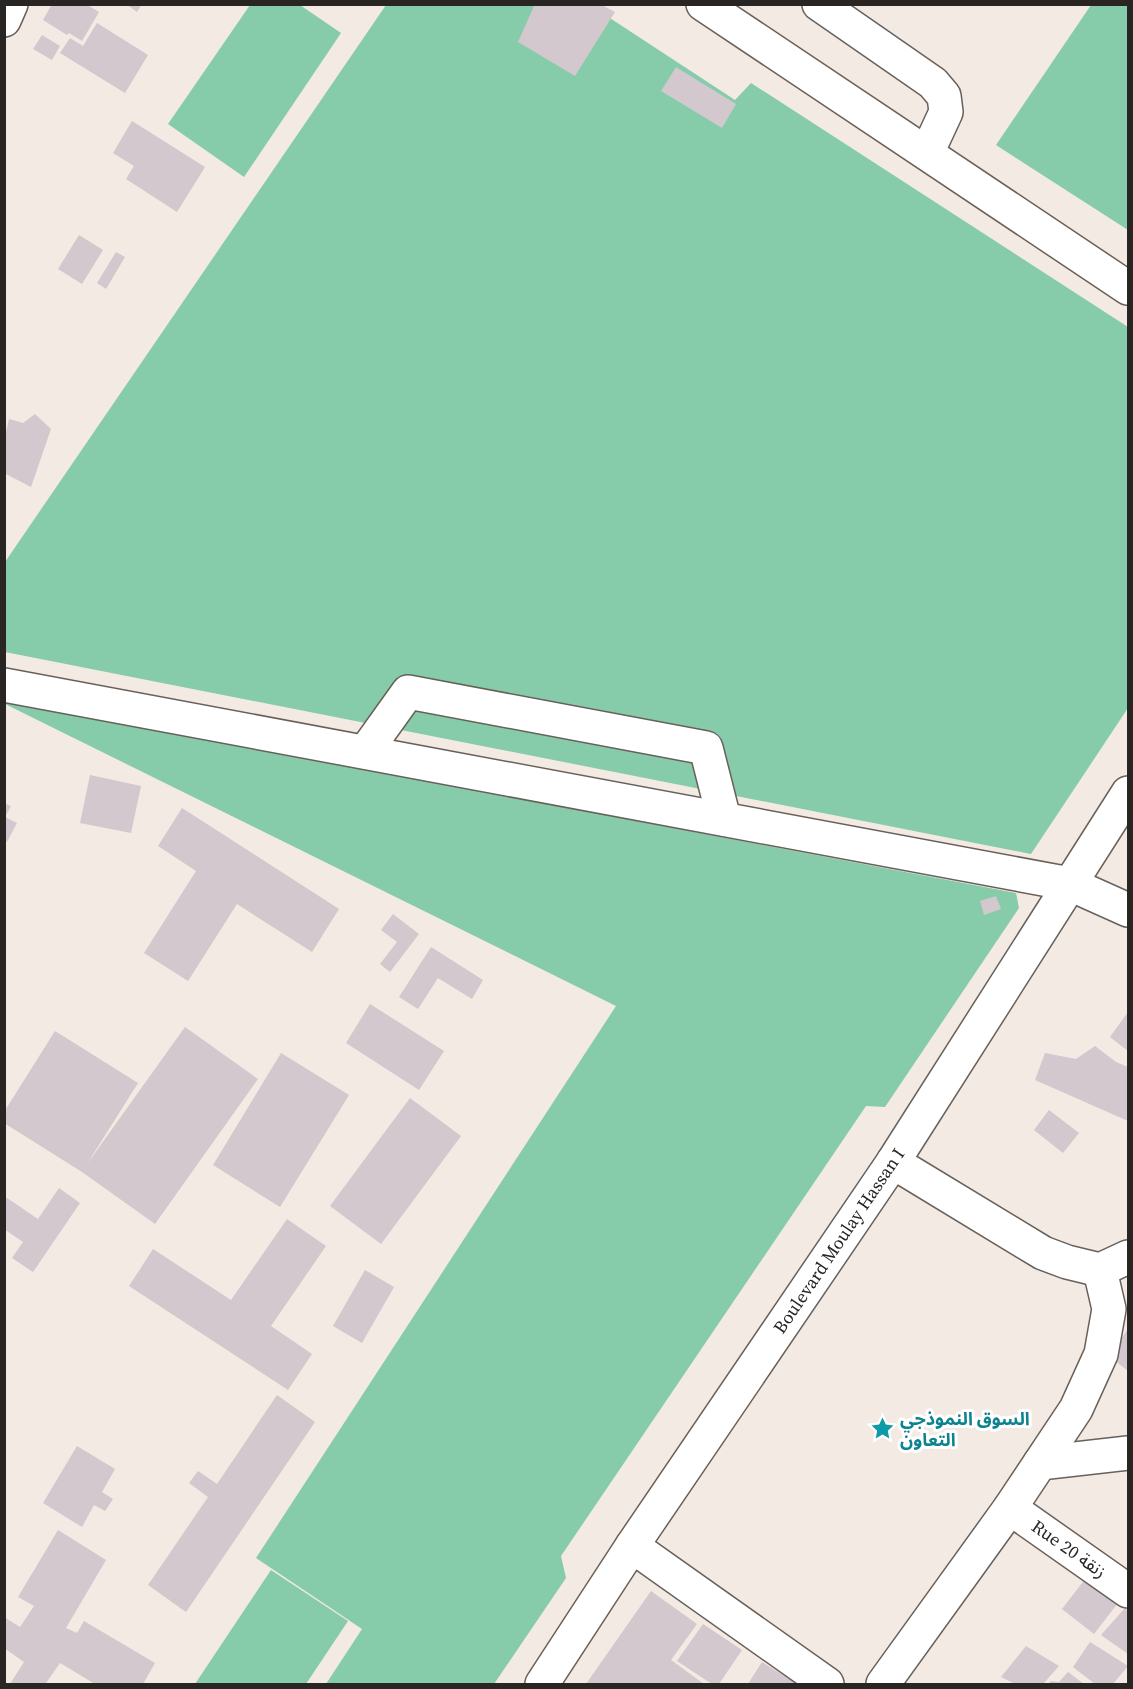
<svg xmlns="http://www.w3.org/2000/svg" width="1133" height="1689" font-family="'Source Serif 4','Noto Sans Arabic',serif">
	<style>
		.green { fill: #86ccaa }
		.building { fill: #d2c8cd }
		.lines { fill: none; stroke-linecap: round; stroke-linejoin: round }
		.minor-casing { stroke: #68605a; stroke-width: 36 }
		.minor { stroke: #fff; stroke-width: 33 }
		.labels { text-anchor: middle; stroke-width: 6; stroke-linejoin: round; paint-order: stroke }
		.street-label { font-size: 18px; fill: #282523; stroke: #fff }
		.culture-label { font-size: 18px; font-weight: bold; fill: #0d838f; stroke: #fff; text-anchor: start }
	</style>
	<rect width="100%" height="100%" fill="#f3eae3"/>
	<g class="green">
		<path d="M250 5H300L341 33 244 177 168 124Z"/>
		<path d="M386 5H590L735 100 751 83 1128 327V708L1031 854 5 652V562Z"/>
		<path d="M1091 5H1128V230L996 145Z"/>
		<path d="M4 701 1016 893 1019 908 885 1107 866 1106 561 1556 566 1578 494 1684H326L362 1629 256 1558 616 1006 5 704Z"/>
		<path d="M271 1570 348 1621 306 1684H195Z"/>
	</g>
	<g class="building">
		<path d="M52 4H86L99 12 82 41 69 33 67 35 43 20Z"/>
		<path d="M126 4H142L137 12Z"/>
		<path d="M531 4H600L615 12 575 76 518 42 534 6Z"/>
		<path d="M97 23 148 55 125 93 60 53 70 38 83 46Z"/>
		<path d="M42 35 60 46 52 60 33 49Z"/>
		<path d="M676 67 736 104 722 128 661 91Z"/>
		<path d="M132 121 205 167 177 212 126 179 134 166 113 153Z"/>
		<path d="M79 235 103 250 82 284 58 269Z"/>
		<path d="M116 252 125 257 106 289 97 283Z"/>
		<path d="M35 414 51 429 31 487 4 473V440L9 419 23 423Z"/>
		<path d="M90 775 141 786 131 833 80 823Z"/>
		<path d="M4 803 11 806 5 817 17 823 7 842 4 840Z"/>
		<path d="M182 808 339 909 312 952 237 904 188 981 144 953 196 871 158 846Z"/>
		<path d="M996 896 1001 909 984 915 980 901Z"/>
		<path d="M393 914 419 934 390 972 380 964 397 942 381 930Z"/>
		<path d="M431 947 483 980 472 999 438 978 418 1009 399 997Z"/>
		<path d="M370 1004 444 1051 419 1090 346 1043Z"/>
		<path d="M1128 1012V1051L1110 1037Z"/>
		<path d="M185 1027 258 1079 155 1224 82 1172 4 1123V1112L55 1031 138 1083 87 1164Z"/>
		<path d="M1095 1046 1116 1062 1128 1067V1121L1035 1080 1045 1053 1076 1059Z"/>
		<path d="M281 1053 349 1095 280 1207 213 1165Z"/>
		<path d="M410 1098 461 1136 381 1244 330 1206Z"/>
		<path d="M1049 1110 1079 1133 1063 1153 1034 1130Z"/>
		<path d="M59 1188 80 1203 33 1272 12 1258 23 1242 4 1229V1196L38 1219Z"/>
		<path d="M287 1219 326 1246 271 1326 312 1354 288 1390 129 1286 153 1249 231 1300Z"/>
		<path d="M365 1270 394 1287 362 1343 333 1326Z"/>
		<path d="M1128 1329V1371L1109 1356Z"/>
		<path d="M277 1395 315 1422 186 1612 148 1585 208 1497 189 1483 198 1471 217 1484Z"/>
		<path d="M77 1446 115 1469 102 1492 113 1499 105 1511 94 1505 82 1527 43 1503Z"/>
		<path d="M58 1530 106 1560 66 1628 77 1633 84 1621 155 1663 143 1684H95L60 1663 46 1683 49 1684H10L24 1662 4 1648V1617L20 1627 34 1606 18 1597Z"/>
		<path d="M1089 1574 1121 1599 1094 1634 1062 1609Z"/>
		<path d="M651 1591 697 1624 671 1660 704 1684H586Z"/>
		<path d="M1125 1608 1128 1612V1654L1101 1635Z"/>
		<path d="M703 1624 742 1650 719 1684H712L677 1661Z"/>
		<path d="M1090 1642 1128 1666 1113 1684H1095L1073 1667Z"/>
		<path d="M1026 1646 1059 1666 1043 1684H1015L1001 1677Z"/>
		<path d="M762 1662 797 1684H748Z"/>
		<path d="M1068 1672 1084 1684H1048L1051 1681 1059 1682Z"/>
	</g>
	<g class="lines">
		<defs>
			<g id="minor">
				<path d="M703 4 1128 288"/>
				<path d="M819 4 933 83 944 96 946 112 927 153"/>
				<path d="M4 20 11 4"/>
				<path d="M4 685 1070 884 1128 910"/>
				<path d="M365 752 408 692 706 748 724 819"/>
				<path d="M893 1162 1043 1253 1067 1262 1100 1270 1128 1257"/>
				<path d="M1040 1463 1128 1453"/>
				<path d="M1010 1508 1128 1591"/>
				<path d="M632 1546 827 1684"/>
				<path d="M542 1684 632 1546 893 1162 1128 793"/>
				<path d="M883 1684 1010 1508 1076 1409 1101 1354 1109 1309 1100 1270"/>
			</g>
		</defs>
		<use href="#minor" class="minor-casing"/>
		<use href="#minor" class="minor"/>
	</g>
	<defs>
		<symbol id="sight-bare" viewBox="-9 -9 18 18"><path d="M0-6L1.8-2.2L6-1.7L2.9 1.2L3.7 5.4L0 3.3L-3.7 5.4L-2.9 1.2L-6-1.7L-1.8-2.2Z" fill="#0f9aa8" stroke="#fff" stroke-width="2.5" paint-order="stroke"/></symbol>
	</defs>
	<g fill-rule="evenodd">
		<use href="#sight-bare" x="866" y="1412" width="33" height="33"/>
	</g>
	<g class="labels">
		<g class="street-label">
			<text transform="translate(839 1241) rotate(-56)" y="6">Boulevard Moulay Hassan I</text>
			<text transform="translate(1069 1549) rotate(35)" y="6">Rue 20 زنقة</text>
		</g>
		<g class="culture-label">
			<text x="900" y="1425">السوق النموذجي<tspan x="900" dy="21">التعاون</tspan></text>
		</g>
	</g>
	<rect width="1133" height="1689" fill="none" stroke="#282523" stroke-width="12"/>
</svg>
